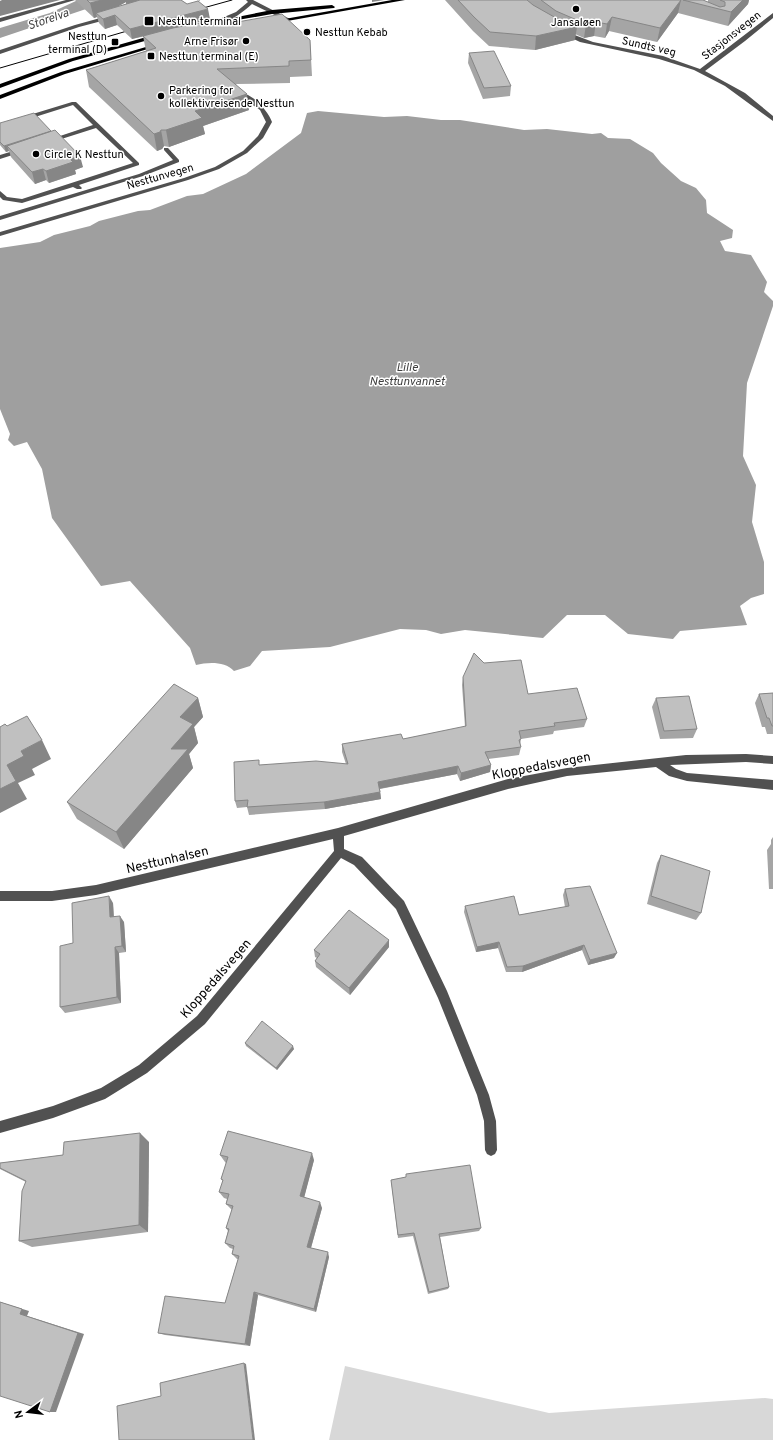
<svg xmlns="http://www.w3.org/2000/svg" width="773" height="1440" font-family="Overpass,sans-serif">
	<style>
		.green { fill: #d8d8d8 }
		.water { fill: #9f9f9f }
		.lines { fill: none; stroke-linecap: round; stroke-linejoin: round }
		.path { stroke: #737373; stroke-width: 1.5; stroke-dasharray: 0.5 1; stroke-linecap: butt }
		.minor { fill: #515151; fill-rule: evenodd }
		.major { fill: #000; fill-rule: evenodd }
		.tram { stroke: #000; stroke-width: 1 }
		.wall { fill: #a5a5a5; fill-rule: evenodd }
		.shaded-wall { fill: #868686 }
		.building { fill: #c0c0c0; stroke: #868686 }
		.poi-dot { fill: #000; stroke: #fff; stroke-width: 1.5 }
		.labels { text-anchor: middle; stroke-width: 3; stroke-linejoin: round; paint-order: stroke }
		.far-poi-label { font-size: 11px; fill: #000; stroke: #fff; text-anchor: start }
		.far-street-label { font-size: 11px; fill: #000; stroke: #fff }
		.far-water-label { font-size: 12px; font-style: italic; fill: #404040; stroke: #fff }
		.street-label { font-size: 13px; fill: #000; stroke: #fff }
	</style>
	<rect width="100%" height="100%" fill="#fff"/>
	<path class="green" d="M345 1366 549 1413 765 1398 773 1399V1440H329Z"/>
	<g class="water">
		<path d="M78 0 89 8 0 38V28L50 13Z"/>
		<path d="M318 111 384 117 407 116 441 120H460L524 130 547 129 592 134 601 133 608 138 630 139 653 153 661 163 681 181 696 188 706 200 707 213 733 230 732 238 720 241 725 251 751 255 767 282 764 292 773 301V306L747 383 743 456 756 485 752 522 764 562V594L751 598 740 606 747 625 680 631 673 639 628 634 605 615H567L543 638 465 630 441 634 426 630 400 629 330 647 262 651 250 666 234 671C225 661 208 662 196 665L190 648 130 581 101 586 52 518 42 469 27 442 14 446 8 440 10 434 0 409V248L40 242 54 235 90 226 99 221 138 211 150 210 187 196 203 194 246 174 301 133 307 113Z"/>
	</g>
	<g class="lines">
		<path class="path" d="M198 1 200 0"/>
		<g class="minor">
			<path d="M66 0H75L0 22V18Z"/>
			<path d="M246 0H253L290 19 285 20 252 4C243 12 230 23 217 22V20L236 12 248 2Z"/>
			<path d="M773 13V18L745 41 705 71 745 93 773 116V121L725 86 694 70 659 59 580 42 561 33 564 31 593 42 663 56 700 69Z"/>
			<path d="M111 15 113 16V18L79 27 0 54V50L75 25Z"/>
			<path d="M239 93C252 92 268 111 272 122L263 138 247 153 219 169 188 180 0 236V232L184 178 215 167 243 151 258 136 266 122 260 110 239 95Z"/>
			<path d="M72 102H76L139 163V165L79 185 82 188 81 189H77L73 187 22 203 3 200 0 197V191L7 197 22 199 133 163 96 128 52 142H48V140L93 125 73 105 0 128V124Z"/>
			<path d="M23 148 25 149V151L0 159V155Z"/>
			<path d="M164 148H168L179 160V162L143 176 0 220V216L139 174 173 160 164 150Z"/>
			<path d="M746 754 773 756V764L746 762 670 765 676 769 687 773 773 780V790L687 781 669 776 656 767 567 776 508 789 344 836V849L362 857 404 901 447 991 489 1095 496 1121 497 1150 495 1154 491 1156 487 1154 485 1150 484 1121 477 1095 438 998 396 909 354 865 341 858 205 1024 147 1073 105 1099 53 1118 0 1133V1121L53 1106 101 1088 139 1065 197 1016 334 851 333 839 96 895 52 901H0V891H52L96 885 338 828 508 779 567 768 686 755Z"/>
		</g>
		<g class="major">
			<path d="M392 0H405L276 23 273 21Z"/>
			<path d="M332 5 335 7 334 8 272 14 215 24 212 22 272 10Z"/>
			<path d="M157 34 160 36 159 37 73 61 0 88V84L69 59Z"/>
			<path d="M156 44 161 45 65 74 0 99V95L61 72Z"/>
		</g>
		<g class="tram">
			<path d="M196 10 232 0"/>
			<path d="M0 68 134 29"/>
		</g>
	</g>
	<g class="wall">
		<path d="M75 0H181L210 19 181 27 232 23 310 40 312 76 290 77V83L236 84 249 110 203 126 205 134 169 147 164 146 162 149 157 151 89 87 86 70 146 51 143 36 154 34 132 39 117 25 105 29 99 23 97 17 94 18 76 1ZM126 2V4L117 7Z"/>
		<path d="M445 0H703L708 2V0H749L748 4 728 26 678 13 657 42 609 31 605 38 594 36 584 38 575 34V40L535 50 489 46 473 31Z"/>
		<path d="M469 53 511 86 510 96 483 99 468 63Z"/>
		<path d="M0 123 52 132 83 167 75 170 76 174 49 183 46 180 35 184 11 157 9 151 6 152 0 145Z"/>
		<path d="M484 663 528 694 587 719 584 727 554 731 553 734 521 739 520 745 521 747 519 755 488 759 491 765 490 772 460 781 457 774 380 789 381 799 325 809 249 815 247 807 237 808 235 801 260 765 346 764 342 752V744L403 739 465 727 462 685 463 677Z"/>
		<path d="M773 693V734H767L765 727H762L755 703 759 694Z"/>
		<path d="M198 698 203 717 194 727 198 743 189 754 193 768 124 849 77 819 67 802Z"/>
		<path d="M656 698 697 729 693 738 660 739 652 707Z"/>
		<path d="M773 837V889H769L767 850 771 844V840Z"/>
		<path d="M661 855 701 913 696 920 647 904 657 863Z"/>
		<path d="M565 889 614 958 588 965 582 950 522 972H506L498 948 476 952 464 912 465 906 519 915 565 907 563 895Z"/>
		<path d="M113 903 114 917 124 922 126 952 119 953 121 1003 65 1013 60 1007 73 943Z"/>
		<path d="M389 947 350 995 316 967 315 961 317 958 315 957 314 950Z"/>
		<path d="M245 1043 294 1049 277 1070 246 1046Z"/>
		<path d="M149 1142 148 1232 32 1247 19 1241 26 1182 0 1169V1163L63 1155Z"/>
		<path d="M220 1155 314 1160 304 1197 322 1208 311 1248 329 1257 316 1312 258 1295 250 1346 165 1335 158 1333 225 1303 238 1259H237L232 1254 233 1249 230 1248 225 1243 228 1231 226 1228 232 1210 226 1204 227 1199 224 1198 219 1192 223 1181 221 1179 226 1163 225 1162Z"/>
		<path d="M406 1174 481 1228 479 1231 440 1237 449 1287 448 1289 428 1294 413 1236 398 1238 391 1180 406 1177Z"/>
	</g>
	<g class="shaded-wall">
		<path d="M2 0H60L0 16V1Z"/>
		<path d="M102 0H157L127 9 126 2 117 7 96 13 97 17 94 18 90 3Z"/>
		<path d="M372 0H384L372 2Z"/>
		<path d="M681 0 678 13 657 42 660 28Z"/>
		<path d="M743 0H749L748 4 728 26 731 12Z"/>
		<path d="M208 9 210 19 132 39 130 29Z"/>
		<path d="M115 15 117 25 105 29 103 19Z"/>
		<path d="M612 17 609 31 605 38 607 24Z"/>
		<path d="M596 22 594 36 584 38 586 24Z"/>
		<path d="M577 27 575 40 535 50 536 36Z"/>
		<path d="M247 94 249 110 203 126 205 134 169 147 166 130 195 111Z"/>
		<path d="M161 130 164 146 162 149 157 151 154 134Z"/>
		<path d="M51 131 53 136 7 146 9 151 6 152 4 146Z"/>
		<path d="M80 156 83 167 75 170 76 174 49 183 46 171 70 159Z"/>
		<path d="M43 169 46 180 35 184 32 172Z"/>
		<path d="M198 698 203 717 194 727 198 743 189 754 193 768 124 849 116 832 171 749 180 717Z"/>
		<path d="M42 740 51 759 32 769 35 775 18 783 27 799 0 813V789L7 765 21 751Z"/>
		<path d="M491 765 490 772 460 781 461 773Z"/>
		<path d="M458 766 457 774 378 789V782Z"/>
		<path d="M380 792 381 799 325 809 324 802Z"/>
		<path d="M109 896 113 903 114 924 110 917Z"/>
		<path d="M120 916 124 922 126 952 122 946Z"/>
		<path d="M389 940V947L350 995 349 988Z"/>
		<path d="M499 942 498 948 476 952 477 947Z"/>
		<path d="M584 945 582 950 522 972 523 966Z"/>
		<path d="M115 947 119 953 121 1003 117 997Z"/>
		<path d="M617 953 614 958 588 965 590 960Z"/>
		<path d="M293 1046 294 1049 277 1070 276 1068Z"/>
		<path d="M140 1133 149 1142 148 1232 139 1225Z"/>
		<path d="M312 1153 314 1160 303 1202 300 1196Z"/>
		<path d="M320 1202 322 1208 310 1251 307 1247Z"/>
		<path d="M328 1252 329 1257 316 1312 314 1309Z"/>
		<path d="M254 1292 258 1295 250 1346 245 1344Z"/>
		<path d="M0 1302 29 1311 27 1316 84 1334 56 1412H50L20 1314Z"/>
		<path d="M244 1363 246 1364 255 1440H253Z"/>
	</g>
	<g class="building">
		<path d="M87 0H102L90 3Z"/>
		<path d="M140 0H181L187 4 198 1 208 9 130 29 115 15 103 19 96 13Z"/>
		<path d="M458 0H527L533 5 556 18 577 27 536 36 490 32 474 17Z"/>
		<path d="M541 0H681L660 28 612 17 607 24 596 22 586 24 556 11Z"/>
		<path d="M683 0H703L720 7 725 6V2L720 0H743L731 12Z"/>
		<path d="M282 14 310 40 311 60 289 61V66L217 69 247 94 195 111 202 118 166 130H161L160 132 154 134 86 70 156 48 143 36 173 28 226 18 232 23Z"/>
		<path d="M494 51 511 86 484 88 469 53Z"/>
		<path d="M34 113 51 131 4 146 0 142V123Z"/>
		<path d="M55 130 80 156 70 159 73 162 46 171 43 169 32 172 7 146Z"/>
		<path d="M474 653 484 663 521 660 528 694 577 688 587 719 554 723 555 726 519 731 521 739 519 740 521 747 485 752 491 765 461 773 458 766 378 782 380 792 324 802 247 807 248 800 235 801 234 762 259 760V765L316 761 348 764 342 744 401 734 403 739 466 726 463 677Z"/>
		<path d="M174 684 198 698 180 717 193 724 171 749H188L116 832 67 802Z"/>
		<path d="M773 693V726H772L769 718H767L759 694Z"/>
		<path d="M689 696 697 729 664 731 656 698Z"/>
		<path d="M27 716 42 740 21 751 24 756 7 765 16 781 0 789V727L5 724 7 726Z"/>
		<path d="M661 855 710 871 701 913 651 896Z"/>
		<path d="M590 886 617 953 590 960 584 945 523 966 507 967 499 942 477 947 465 906 514 896 519 915 569 906 565 889Z"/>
		<path d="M109 896 110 917 120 916 122 946 115 947 117 997 60 1007V946L73 943 72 903Z"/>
		<path d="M349 910 389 940 349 988 315 961 320 954 314 950Z"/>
		<path d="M262 1021 293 1046 276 1068 245 1043Z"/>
		<path d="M228 1131 312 1153 300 1196 320 1202 307 1247 328 1252 314 1309 254 1292 245 1344 158 1333 165 1296 225 1303 239 1256 232 1254 234 1246 225 1243 229 1229 226 1228 233 1206 226 1204 229 1194 219 1192 223 1180 221 1179 228 1157 220 1155Z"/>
		<path d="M140 1133 139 1225 19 1241 22 1191 26 1181 0 1168V1163L63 1155 64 1142Z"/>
		<path d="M470 1165 481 1228 439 1234 449 1287 429 1292 414 1233 398 1235 391 1180 406 1177V1174Z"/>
		<path d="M0 1302 22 1309 20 1314 78 1333 50 1412 0 1396Z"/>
		<path d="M244 1363 253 1440H119L117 1406 161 1396 160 1383Z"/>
	</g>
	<g class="poi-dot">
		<circle cx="576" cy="9" r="4"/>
		<rect x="144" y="16" width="10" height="10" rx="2"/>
		<circle cx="307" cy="32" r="4"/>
		<circle cx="246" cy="41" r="4"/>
		<rect x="111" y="38" width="8" height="8" rx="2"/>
		<rect x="147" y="52" width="8" height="8" rx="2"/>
		<circle cx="161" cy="96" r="4"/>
		<circle cx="36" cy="154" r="4"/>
	</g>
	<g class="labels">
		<g class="far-poi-label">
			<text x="158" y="25">Nesttun terminal</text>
			<text x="576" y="26" text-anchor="middle">Jansaløen</text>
			<text x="315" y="36">Nesttun Kebab</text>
			<text x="107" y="40" text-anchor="end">Nesttun<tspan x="107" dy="13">terminal (D)</tspan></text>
			<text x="238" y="45" text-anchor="end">Arne Frisør</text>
			<text x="159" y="60">Nesttun terminal (E)</text>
			<text x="169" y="94">Parkering for<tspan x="169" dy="13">kollektivreisende Nesttun</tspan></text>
			<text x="44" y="158">Circle K Nesttun</text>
		</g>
		<g class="far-street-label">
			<text transform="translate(731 35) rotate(-38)" y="4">Stasjonsvegen</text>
			<text transform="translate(649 46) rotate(13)" y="4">Sundts veg</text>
			<text transform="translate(160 176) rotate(-16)" y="4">Nesttunvegen</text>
		</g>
		<g class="far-water-label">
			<text transform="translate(48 19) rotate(-19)" y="4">Storelva</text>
			<text x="407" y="371">Lille<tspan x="407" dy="14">Nesttunvannet</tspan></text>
		</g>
		<g class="street-label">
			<text transform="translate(541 765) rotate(-11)" y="5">Kloppedalsvegen</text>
			<text transform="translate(167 859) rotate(-13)" y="5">Nesttunhalsen</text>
			<text transform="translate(215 978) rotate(-49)" y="5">Kloppedalsvegen</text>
		</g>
	</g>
	<g transform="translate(28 1412) rotate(255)" stroke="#ffffff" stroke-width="3" paint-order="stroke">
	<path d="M0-3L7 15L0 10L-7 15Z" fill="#000000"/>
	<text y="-6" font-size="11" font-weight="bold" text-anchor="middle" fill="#000000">N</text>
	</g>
</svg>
